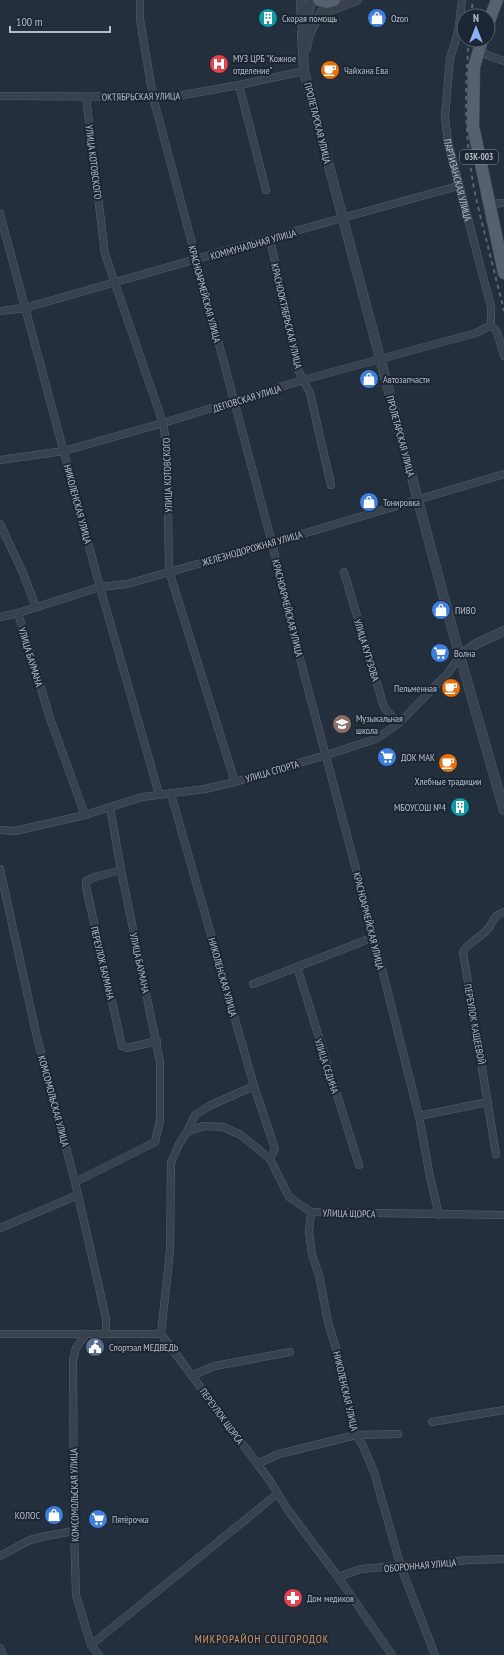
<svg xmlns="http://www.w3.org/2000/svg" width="504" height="1655" font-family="'PT Sans Narrow',sans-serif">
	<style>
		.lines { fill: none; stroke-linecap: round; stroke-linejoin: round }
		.minor-casing { stroke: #565f6c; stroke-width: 8 }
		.tertiary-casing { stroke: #565f6c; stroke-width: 10 }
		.primary-casing { stroke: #414a57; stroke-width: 13 }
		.minor { stroke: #38414e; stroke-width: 7 }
		.tertiary { stroke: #38414e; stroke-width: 9 }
		.primary { stroke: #56606e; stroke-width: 12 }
		.rail { stroke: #5a6575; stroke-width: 2; stroke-dasharray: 4 4; stroke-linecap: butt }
		.labels { text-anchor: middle; stroke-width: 4; stroke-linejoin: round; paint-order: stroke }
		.shield { fill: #1d2633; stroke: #878f9c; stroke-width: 1 }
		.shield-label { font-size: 9px; font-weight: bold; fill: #b4bcc9 }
		.poi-label { font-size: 10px; fill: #b4bcc9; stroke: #1d2633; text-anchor: start }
		.street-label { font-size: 10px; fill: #b4bcc9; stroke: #1d2633 }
		.neighbourhood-label { font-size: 11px; letter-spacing: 1px; fill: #d59563; stroke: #1d2633 }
	</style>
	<rect width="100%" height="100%" fill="#242f3e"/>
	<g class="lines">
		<defs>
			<g id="minor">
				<path d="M140 0V19L153 97 272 543 294 636 374 937 419 1116 430 1177 439 1215"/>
				<path id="s1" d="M462 0 458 33 450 58 445 117 448 142 491 307V325L497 332 504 356"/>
				<path d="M479 49 487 55 504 61"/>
				<path d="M239 85 266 190"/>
				<path d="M0 96 172 97 239 85 304 71"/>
				<path d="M86 97 105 254 163 423 167 448 169 571 235 782"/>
				<path d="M489 204 504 203"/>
				<path d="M0 214 100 587 159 794"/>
				<path d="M270 238 297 368 310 393 331 485"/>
				<path d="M0 311 25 308 270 238 458 186"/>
				<path d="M0 460 64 451 163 423 303 380 476 333 491 325"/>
				<path d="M0 524 23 573 36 607"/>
				<path d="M344 572 384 707 398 724"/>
				<path d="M18 613 50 718 85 815"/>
				<path d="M0 617 18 613 100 587 127 584 272 543 504 474"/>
				<path d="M171 794 254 1086 275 1149 270 1159"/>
				<path d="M0 830 15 831 85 815 142 797 205 789 235 782 326 755 376 739 398 724 448 673 460 656"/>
				<path d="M0 869 36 1033 75 1182 106 1318V1334"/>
				<path d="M121 870 95 877 86 881V887L122 1046 127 1048 157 1041"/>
				<path d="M297 967 359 1165"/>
				<path d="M253 984 374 937"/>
				<path d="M419 1116 488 1102"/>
				<path d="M187 1132 195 1115 209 1106 254 1086"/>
				<path d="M496 1154 463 952C469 942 479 939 487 930 495 921 491 917 504 912"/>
				<path d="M75 1182 155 1142 160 1120V1062L121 870 110 807"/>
				<path d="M311 1212 309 1232 312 1255 319 1275 328 1322 341 1365 347 1401 356 1435 362 1444 374 1472 401 1567 435 1655"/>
				<path d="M0 1228 78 1195"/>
				<path d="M0 1334H161"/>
				<path d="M86 1334 76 1348 73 1360 74 1531 76 1595 91 1645 99 1655"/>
				<path d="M193 1375 215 1366 290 1352"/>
				<path d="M432 1422 504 1410"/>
				<path d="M257 1464 279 1454 356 1435 398 1434"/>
				<path d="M0 1556 30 1540 46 1536 74 1531"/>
				<path d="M338 1577 361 1569 470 1560 504 1559"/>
				<path d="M91 1645 277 1494"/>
				<path d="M0 1648 3 1655"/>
				<path d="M392 1655 338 1577 288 1510 270 1481 161 1334 170 1251 171 1163 179 1144 187 1132 203 1126 223 1127 241 1135 270 1159 289 1197 311 1212 504 1215"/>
			</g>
			<g id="tertiary">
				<path d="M301 0 302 25"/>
				<path d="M312 0 302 33 304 71 343 219 455 639 504 810"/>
				<path d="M322 14 327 11 357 0"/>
				<path d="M306 48C308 29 319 15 331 1"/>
				<path d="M460 656 476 644 504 631"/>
			</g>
			<g id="primary">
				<path d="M319 0 327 2 334 0"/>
				<path d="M488 24 497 0"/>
				<path d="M482 40 474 67 473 126 504 273"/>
			</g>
		</defs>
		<use href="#minor" class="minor-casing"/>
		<use href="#tertiary" class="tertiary-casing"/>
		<use href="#primary" class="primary-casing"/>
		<use href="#minor" class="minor"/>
		<use href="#tertiary" class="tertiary"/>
		<use href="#primary" class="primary"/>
		<g class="rail">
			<path d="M471 16 473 0"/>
			<path d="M469 40C464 92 465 147 476 198 485 236 495 274 504 311"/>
		</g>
	</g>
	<defs>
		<symbol id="building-disc" viewBox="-11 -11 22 22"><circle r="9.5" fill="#0f9aa8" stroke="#1d2633"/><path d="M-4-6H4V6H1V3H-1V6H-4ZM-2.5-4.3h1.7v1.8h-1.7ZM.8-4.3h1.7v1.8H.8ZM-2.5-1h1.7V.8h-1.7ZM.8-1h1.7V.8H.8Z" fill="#fff"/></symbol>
		<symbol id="shop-disc" viewBox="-11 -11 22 22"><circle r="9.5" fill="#3f7fe0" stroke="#1d2633"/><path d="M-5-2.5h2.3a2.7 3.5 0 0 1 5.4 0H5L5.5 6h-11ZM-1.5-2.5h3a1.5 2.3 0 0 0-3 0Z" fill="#fff"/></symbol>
		<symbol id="hospital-disc" viewBox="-11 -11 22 22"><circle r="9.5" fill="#e0444e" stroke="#1d2633"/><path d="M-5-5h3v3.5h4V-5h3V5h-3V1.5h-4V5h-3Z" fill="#fff"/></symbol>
		<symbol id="cafe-disc" viewBox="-11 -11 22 22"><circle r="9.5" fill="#e8710a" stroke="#1d2633"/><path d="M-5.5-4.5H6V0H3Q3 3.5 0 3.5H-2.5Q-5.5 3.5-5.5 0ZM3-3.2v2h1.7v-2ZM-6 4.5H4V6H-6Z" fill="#fff"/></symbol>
		<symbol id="supermarket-disc" viewBox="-11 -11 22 22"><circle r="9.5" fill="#3f7fe0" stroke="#1d2633"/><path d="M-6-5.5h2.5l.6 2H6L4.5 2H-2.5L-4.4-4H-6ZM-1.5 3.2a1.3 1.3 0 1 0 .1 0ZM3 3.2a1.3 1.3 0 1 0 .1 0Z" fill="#fff"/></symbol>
		<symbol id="school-disc" viewBox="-11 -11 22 22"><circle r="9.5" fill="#8d6e63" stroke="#1d2633"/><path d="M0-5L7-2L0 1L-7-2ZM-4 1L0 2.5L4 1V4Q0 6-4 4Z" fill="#fff"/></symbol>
		<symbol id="civic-disc" viewBox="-11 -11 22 22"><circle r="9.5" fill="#5c6f8a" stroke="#1d2633"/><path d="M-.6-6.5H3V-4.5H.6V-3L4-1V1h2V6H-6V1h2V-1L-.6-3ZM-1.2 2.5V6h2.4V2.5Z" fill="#fff"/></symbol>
		<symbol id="pharmacy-disc" viewBox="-11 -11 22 22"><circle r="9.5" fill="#e0444e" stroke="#1d2633"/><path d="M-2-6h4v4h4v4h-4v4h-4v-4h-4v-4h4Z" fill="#fff"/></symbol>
	</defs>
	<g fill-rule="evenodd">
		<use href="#building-disc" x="257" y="7" width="22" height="22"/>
		<use href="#shop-disc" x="366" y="7" width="22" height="22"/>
		<use href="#hospital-disc" x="208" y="53" width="22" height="22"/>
		<use href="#cafe-disc" x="319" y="59" width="22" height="22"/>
		<use href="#shop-disc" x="358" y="368" width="22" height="22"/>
		<use href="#shop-disc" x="358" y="491" width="22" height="22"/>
		<use href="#shop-disc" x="430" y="599" width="22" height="22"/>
		<use href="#supermarket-disc" x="429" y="642" width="22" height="22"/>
		<use href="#cafe-disc" x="440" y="677" width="22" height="22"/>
		<use href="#school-disc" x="331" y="713" width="22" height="22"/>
		<use href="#supermarket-disc" x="376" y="746" width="22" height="22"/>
		<use href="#cafe-disc" x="437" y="752" width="22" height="22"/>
		<use href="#building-disc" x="449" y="796" width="22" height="22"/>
		<use href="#civic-disc" x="84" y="1336" width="22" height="22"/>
		<use href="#shop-disc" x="43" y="1504" width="22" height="22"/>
		<use href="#supermarket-disc" x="87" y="1508" width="22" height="22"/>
		<use href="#pharmacy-disc" x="282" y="1587" width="22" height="22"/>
	</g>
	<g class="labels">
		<rect class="shield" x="460" y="150" width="38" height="14" rx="3"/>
		<g class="shield-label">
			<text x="479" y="160">03К-003</text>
		</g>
		<g class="poi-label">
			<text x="282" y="22">Скорая помощь</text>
			<text x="391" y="22">Ozon</text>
			<text x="233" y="62">МУЗ ЦРБ "Кожное<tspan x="233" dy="12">отделение"</tspan></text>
			<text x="344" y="74">Чайхана Ева</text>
			<text x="383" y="383">Автозапчасти</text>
			<text x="383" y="506">Тонировка</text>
			<text x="455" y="614">ПИВО</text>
			<text x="454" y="657">Волна</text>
			<text x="437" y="692" text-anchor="end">Пельменная</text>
			<text x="356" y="722">Музыкальная<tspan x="356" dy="12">школа</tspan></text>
			<text x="401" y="761">ДОК МАК</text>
			<text x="448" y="785" text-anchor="middle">Хлебные традиции</text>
			<text x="446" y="811" text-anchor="end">МБОУСОШ №4</text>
			<text x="109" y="1351">Спортзал МЕДВЕДЬ</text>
			<text x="40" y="1519" text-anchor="end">КОЛОС</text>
			<text x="112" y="1523">Пятёрочка</text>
			<text x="307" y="1602">Дом медиков</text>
		</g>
		<g class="street-label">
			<text transform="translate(141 96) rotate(-1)" y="4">ОКТЯБРЬСКАЯ УЛИЦА</text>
			<text transform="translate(318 123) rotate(76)" y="4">ПРОЛЕТАРСКАЯ УЛИЦА</text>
			<text transform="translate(94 162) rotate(83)" y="4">УЛИЦА КОТОВСКОГО</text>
			<text dy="4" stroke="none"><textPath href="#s1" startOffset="183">ПАРТИЗАНСКАЯ УЛИЦА</textPath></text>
			<text transform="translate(253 244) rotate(-16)" y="4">КОММУНАЛЬНАЯ УЛИЦА</text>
			<text transform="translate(205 294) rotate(75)" y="4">КРАСНОАРМЕЙСКАЯ УЛИЦА</text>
			<text transform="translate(287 316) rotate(77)" y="4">КРАСНООКТЯБРЬСКАЯ УЛИЦА</text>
			<text transform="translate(247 398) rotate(-17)" y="4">ДЕПОВСКАЯ УЛИЦА</text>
			<text transform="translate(401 436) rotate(75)" y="4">ПРОЛЕТАРСКАЯ УЛИЦА</text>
			<text transform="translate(167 475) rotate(-92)" y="4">УЛИЦА КОТОВСКОГО</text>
			<text transform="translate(78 504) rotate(75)" y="4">НИКОЛЕНСКАЯ УЛИЦА</text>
			<text transform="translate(252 548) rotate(-16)" y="4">ЖЕЛЕЗНОДОРОЖНАЯ УЛИЦА</text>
			<text transform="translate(288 608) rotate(76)" y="4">КРАСНОАРМЕЙСКАЯ УЛИЦА</text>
			<text transform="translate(367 650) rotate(73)" y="4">УЛИЦА КУТУЗОВА</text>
			<text transform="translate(31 657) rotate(73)" y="4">УЛИЦА БАУМАНА</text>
			<text transform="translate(272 771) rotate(-16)" y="4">УЛИЦА СПОРТА</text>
			<text transform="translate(369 921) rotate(76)" y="4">КРАСНОАРМЕЙСКАЯ УЛИЦА</text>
			<text transform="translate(103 963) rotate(77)" y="4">ПЕРЕУЛОК БАУМАНА</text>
			<text transform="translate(140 963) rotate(78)" y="4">УЛИЦА БАУМАНА</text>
			<text transform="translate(223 977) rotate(74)" y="4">НИКОЛЕНСКАЯ УЛИЦА</text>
			<text transform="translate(475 1024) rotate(80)" y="4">ПЕРЕУЛОК КАЩЕЕВОЙ</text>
			<text transform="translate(327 1066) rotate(72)" y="4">УЛИЦА СЕДИНА</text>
			<text transform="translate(54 1101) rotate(75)" y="4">КОМСОМОЛЬСКАЯ УЛИЦА</text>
			<text transform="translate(349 1213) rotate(1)" y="4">УЛИЦА ЩОРСА</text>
			<text transform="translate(346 1391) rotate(77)" y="4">НИКОЛЕНСКАЯ УЛИЦА</text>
			<text transform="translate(222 1416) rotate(54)" y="4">ПЕРЕУЛОК ЩОРСА</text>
			<text transform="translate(74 1495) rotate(-91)" y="4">КОМСОМОЛЬСКАЯ УЛИЦА</text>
			<text transform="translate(420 1565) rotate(-5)" y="4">ОБОРОННАЯ УЛИЦА</text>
		</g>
		<g class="neighbourhood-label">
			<text x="262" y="1643">МИКРОРАЙОН СОЦГОРОДОК</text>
		</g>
	</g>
	<g transform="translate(476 28)"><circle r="19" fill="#1d2633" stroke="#59626f"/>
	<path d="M0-3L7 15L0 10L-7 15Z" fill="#8ab4f8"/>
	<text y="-6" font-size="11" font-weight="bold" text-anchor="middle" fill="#b4bcc9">N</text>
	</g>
	<path d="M10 26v6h100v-6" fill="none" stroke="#b4bcc9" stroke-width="2"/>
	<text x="16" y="26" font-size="12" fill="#b4bcc9" stroke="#1d2633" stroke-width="3" paint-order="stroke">100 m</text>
</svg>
